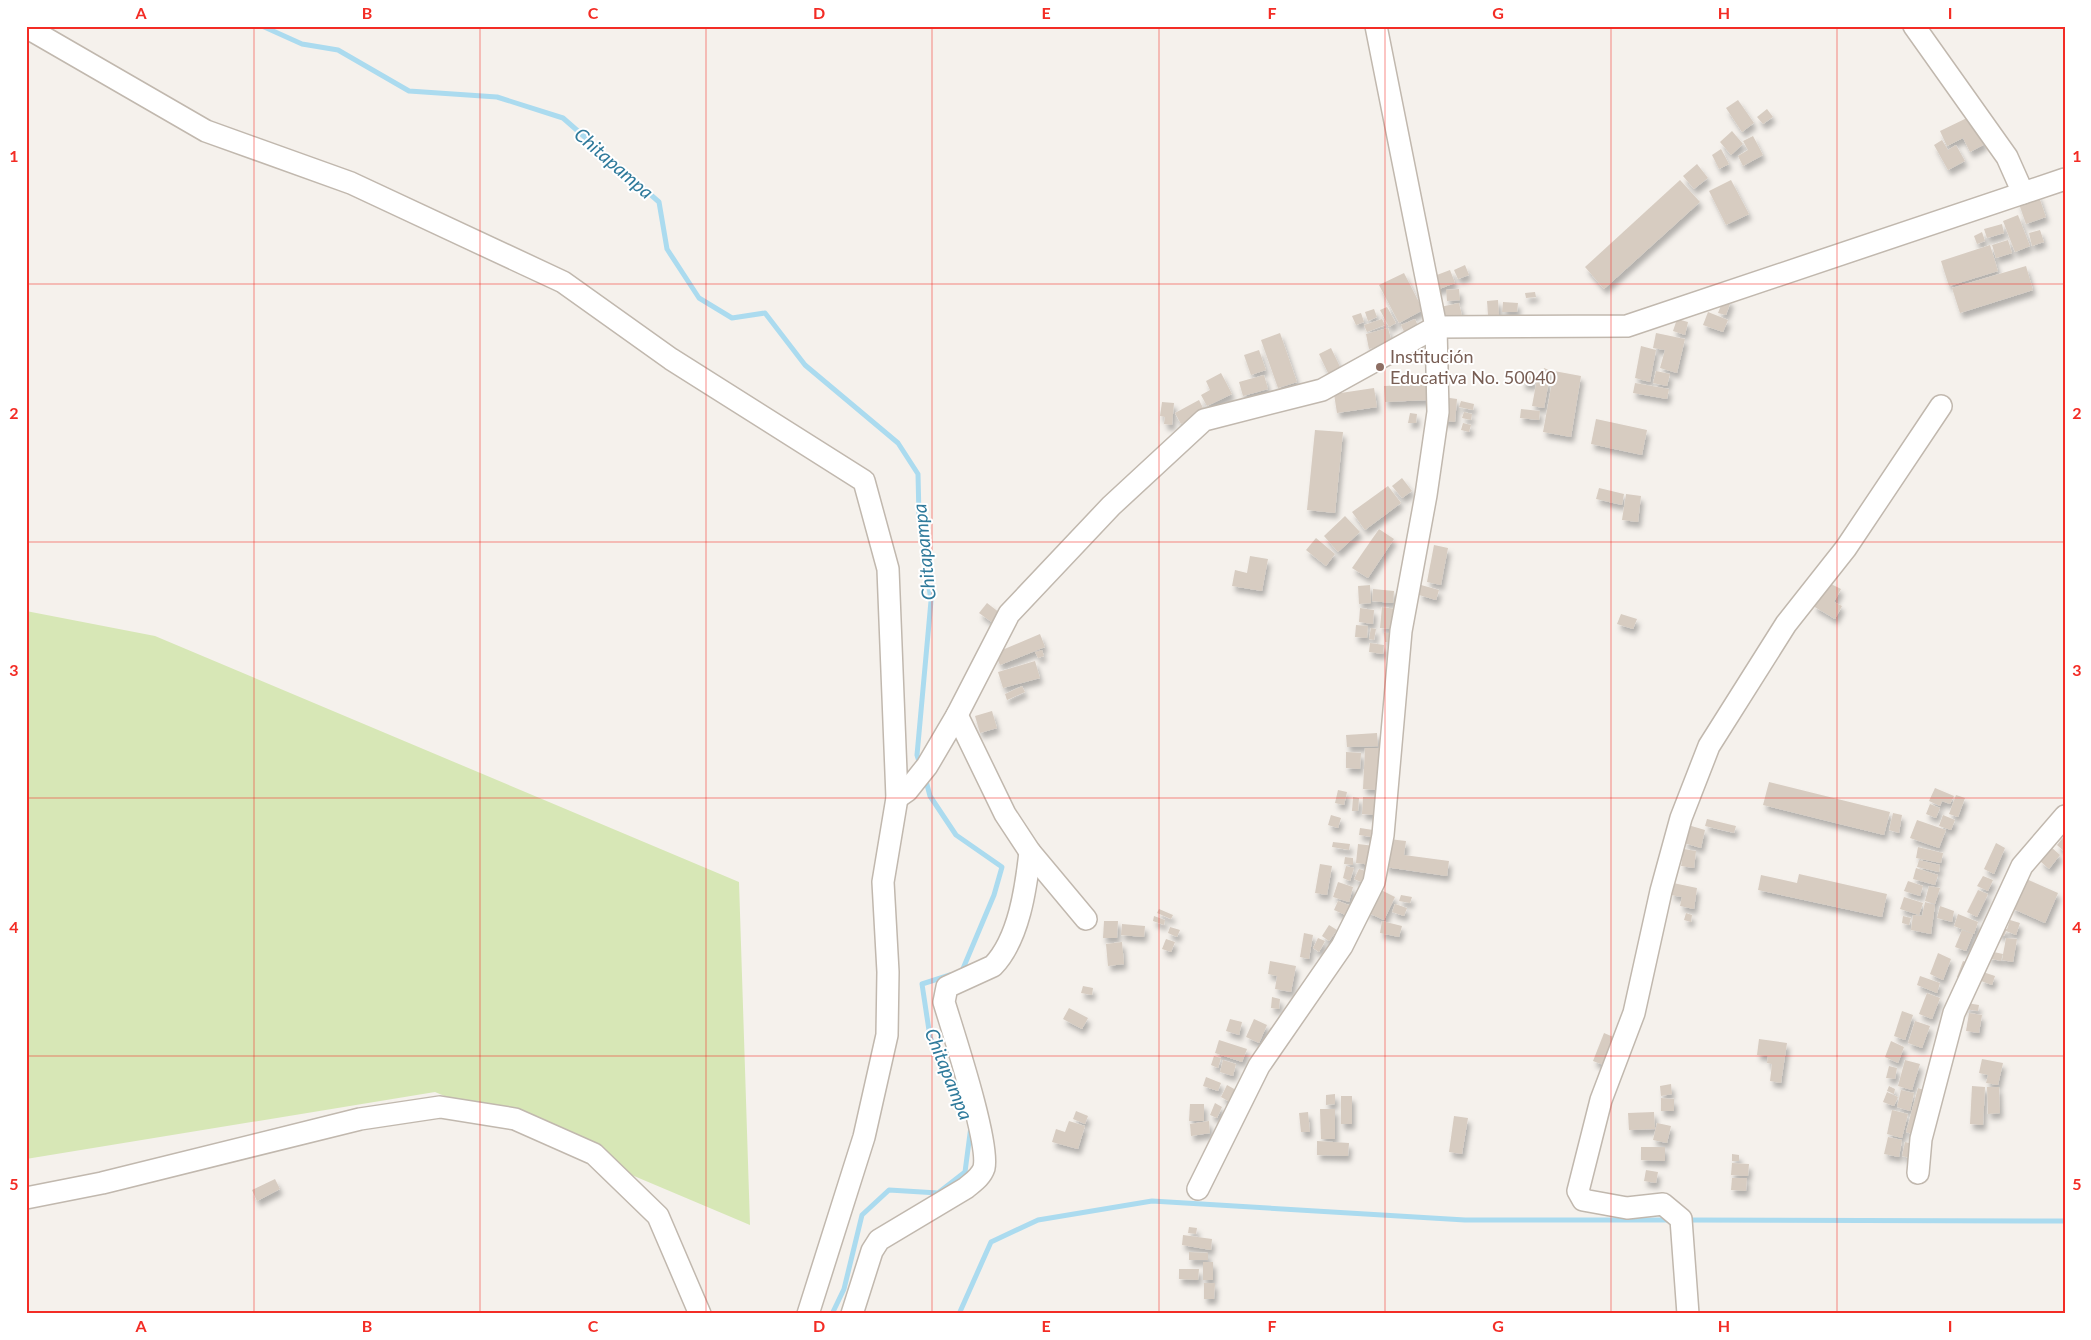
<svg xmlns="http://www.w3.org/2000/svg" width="2091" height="1340" font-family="Lato,sans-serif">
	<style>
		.green { fill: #d7e7b6 }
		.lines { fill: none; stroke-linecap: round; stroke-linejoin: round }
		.stream { stroke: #abdbef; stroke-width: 5 }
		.building { fill: #d7ccc1; filter: url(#shadow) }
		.minor-casing { stroke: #c1b8ae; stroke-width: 24 }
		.minor { stroke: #fff; stroke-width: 21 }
		.grid { fill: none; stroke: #f32c25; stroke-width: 1; stroke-opacity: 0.55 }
		.education-dot { fill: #8d6e63; stroke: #fff; stroke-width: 2 }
		.labels { text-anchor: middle; stroke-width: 4; stroke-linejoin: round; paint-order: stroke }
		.education-label { font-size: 18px; fill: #785e54; stroke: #fff; text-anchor: start }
		.water-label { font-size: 19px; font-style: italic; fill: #2f7a9b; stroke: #fff }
		.neatline { fill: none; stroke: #f32c25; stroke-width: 2 }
		.grid-label { font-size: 16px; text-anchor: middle; font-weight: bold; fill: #f32c25 }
	</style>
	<defs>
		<filter id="shadow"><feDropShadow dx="3" dy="5.5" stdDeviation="2.5" flood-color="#0004"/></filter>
	</defs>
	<rect width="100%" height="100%" fill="#f5f1ec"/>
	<path class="green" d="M26 611 155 636 739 882 750 1225 435 1092 26 1159Z"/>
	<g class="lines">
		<g class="stream">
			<path d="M262 26 302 44 338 50 409 91 497 97 563 118 659 202 667 249 699 298 732 318 765 313 805 365 898 443 918 474 919 516 931 601 917 755 920 765"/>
			<path d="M925 777 930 796 956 835 1002 867 994 895 962 971"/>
			<path d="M950 975 922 984 930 1037 965 1107"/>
			<path d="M1685 1220 2065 1221"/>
			<path d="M832 1314 844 1289 862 1215 889 1190 938 1193 965 1172 971 1126"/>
			<path d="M959 1314 991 1242 1038 1220 1152 1201 1465 1220H1672"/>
		</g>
	</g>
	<g class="building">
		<path d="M1738 100 1754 123 1742 132 1726 108Z"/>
		<path d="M1767 109 1773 117 1763 124 1757 117Z"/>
		<path d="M1971 116 1985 144 1970 152 1963 138 1947 146 1940 131Z"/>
		<path d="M1732 131 1743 144 1731 155 1720 142Z"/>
		<path d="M1753 136 1763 155 1743 166 1738 156 1748 150 1743 141Z"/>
		<path d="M1942 140 1948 150 1956 145 1965 161 1948 170 1934 145Z"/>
		<path d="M1721 149 1729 164 1719 169 1712 155Z"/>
		<path d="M1697 164 1708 178 1694 189 1683 176Z"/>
		<path d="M1680 180 1700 202 1604 289 1585 267Z"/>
		<path d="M1731 180 1749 214 1726 225 1709 191Z"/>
		<path d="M2038 194 2046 217 2026 224 2018 201Z"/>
		<path d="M2018 215 2030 246 2015 252 2003 221Z"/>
		<path d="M2002 224 2004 233 1987 238 1984 229Z"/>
		<path d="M2040 230 2044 242 2032 246 2029 233Z"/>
		<path d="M1982 232 1985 241 1977 244 1974 236Z"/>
		<path d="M2008 240 2012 253 1996 258 1992 245Z"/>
		<path d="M1990 245 1998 271 1949 286 1941 261Z"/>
		<path d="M1465 265 1469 275 1458 279 1454 270Z"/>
		<path d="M2026 266 2033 290 1960 313 1952 288Z"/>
		<path d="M1450 270 1455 283 1434 291 1429 278Z"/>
		<path d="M1404 273 1423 310 1399 323 1379 285Z"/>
		<path d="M1459 289 1460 300 1447 301 1446 290Z"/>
		<path d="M1535 292 1536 297 1526 298 1525 293Z"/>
		<path d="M1724 298 1731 301 1726 315 1718 313Z"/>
		<path d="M1498 300 1499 315H1488L1487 301Z"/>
		<path d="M1503 302 1518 303 1517 312H1502Z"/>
		<path d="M1459 303 1462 316 1443 320 1440 307Z"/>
		<path d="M1387 307 1396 323 1389 327 1380 310Z"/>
		<path d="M1374 309 1377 317 1368 321 1365 312Z"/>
		<path d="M1708 312 1728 320 1723 332 1703 325Z"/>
		<path d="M1361 313 1364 322 1356 325 1352 316Z"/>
		<path d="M1382 319 1385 325 1367 332 1364 325Z"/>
		<path d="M1415 319 1419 328 1405 334 1401 325Z"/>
		<path d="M1677 319 1688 322 1685 335 1673 331Z"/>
		<path d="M1388 328 1392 343 1369 349 1366 334Z"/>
		<path d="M1280 333 1297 382 1278 388 1261 340Z"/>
		<path d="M1656 333 1685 339 1677 373 1660 368 1665 350 1653 348Z"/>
		<path d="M1641 346 1656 350 1650 382 1635 378Z"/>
		<path d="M1331 348 1341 369 1329 375 1319 354Z"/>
		<path d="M1259 350 1266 370 1251 375 1244 355Z"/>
		<path d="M1544 368 1549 370 1548 378 1542 377Z"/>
		<path d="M1554 371 1581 376 1571 437 1543 432Z"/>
		<path d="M1656 371 1670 374 1667 386 1653 383Z"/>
		<path d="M1221 373 1232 394 1207 406 1201 395 1210 390 1206 381Z"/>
		<path d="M1264 375 1268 389 1243 396 1239 382Z"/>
		<path d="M1523 376 1535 377 1534 385 1522 384Z"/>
		<path d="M1537 379 1549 381 1544 408 1532 406Z"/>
		<path d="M1635 383 1669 389 1667 399 1633 393Z"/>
		<path d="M1427 384 1428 400 1385 402 1384 386Z"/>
		<path d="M1374 388 1377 407 1337 413 1334 394Z"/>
		<path d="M1443 397 1457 399 1455 422 1440 420Z"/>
		<path d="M1199 400 1205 412 1181 424 1175 413Z"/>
		<path d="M1461 401 1474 404 1473 410 1459 407Z"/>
		<path d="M1162 402 1174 403 1172 425 1164 424 1165 417 1160 416Z"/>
		<path d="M1521 409 1540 411 1539 420 1520 418Z"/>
		<path d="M1464 412 1472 414 1471 420 1462 418Z"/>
		<path d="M1410 413 1417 414 1416 423H1408Z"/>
		<path d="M1596 419 1647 430 1642 455 1591 444Z"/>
		<path d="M1463 423 1471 425 1469 432 1461 430Z"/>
		<path d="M1315 430 1343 432 1335 513 1307 510Z"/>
		<path d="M1402 478 1412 491 1402 498 1392 486Z"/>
		<path d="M1388 486 1401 503 1365 530 1352 512Z"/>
		<path d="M1599 488 1624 494 1622 505 1596 499Z"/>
		<path d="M1626 494 1641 496 1638 522 1622 520Z"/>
		<path d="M1345 516 1360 532 1338 552 1324 536Z"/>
		<path d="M1379 529 1394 539 1368 578 1352 568Z"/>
		<path d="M1316 538 1335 554 1326 566 1306 550Z"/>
		<path d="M1434 545 1448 548 1441 585 1427 582Z"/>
		<path d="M1250 556 1268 559 1262 591 1232 586 1235 570 1247 573Z"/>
		<path d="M1827 582 1841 589 1834 602 1842 606 1835 619 1813 606Z"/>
		<path d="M1370 585 1371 603 1359 604 1358 586Z"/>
		<path d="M1421 585 1439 590 1436 600 1419 595Z"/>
		<path d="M1373 589 1394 591 1393 603 1372 601Z"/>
		<path d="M987 603 1000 613 993 623 979 613Z"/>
		<path d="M1382 607 1396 609 1394 629 1380 628Z"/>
		<path d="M1360 608 1374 610 1373 624 1359 622Z"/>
		<path d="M1621 614 1637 619 1633 629 1617 624Z"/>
		<path d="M1356 625 1368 626 1367 638 1355 637Z"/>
		<path d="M1371 628 1376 629 1374 640 1369 639Z"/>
		<path d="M1384 633H1391V642H1385Z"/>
		<path d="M1040 634 1045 647 1000 665 995 653Z"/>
		<path d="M1370 643 1384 645 1383 654 1369 652Z"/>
		<path d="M1042 650 1044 656 1038 658 1035 652Z"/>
		<path d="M1035 661 1040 678 1003 688 998 672Z"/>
		<path d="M1022 686 1025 692 1007 700 1005 694Z"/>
		<path d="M992 711 997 728 980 733 975 716Z"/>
		<path d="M1377 733 1378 746 1347 747 1346 735Z"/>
		<path d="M1365 748H1380L1377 790 1363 789Z"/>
		<path d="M1346 752 1361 753 1360 769 1346 768Z"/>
		<path d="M1769 782 1890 812 1884 835 1763 805Z"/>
		<path d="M1935 788 1954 796 1950 804 1942 801 1940 806 1929 801Z"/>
		<path d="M1338 790 1347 792 1344 805 1335 803Z"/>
		<path d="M1956 795 1965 798 1958 817 1949 814Z"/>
		<path d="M1353 797 1359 798 1358 811H1352Z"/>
		<path d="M1363 797H1376L1375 815 1362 814Z"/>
		<path d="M1930 804 1940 808 1936 818 1926 814Z"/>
		<path d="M1893 813 1902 815 1899 833 1889 830Z"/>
		<path d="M1331 815 1341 818 1338 828 1328 825Z"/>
		<path d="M1943 815 1955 820 1951 830 1939 826Z"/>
		<path d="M1707 819 1736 826 1734 833 1705 826Z"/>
		<path d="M1917 820 1946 830 1939 848 1910 838Z"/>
		<path d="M1688 825 1705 830 1701 848 1684 843Z"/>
		<path d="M1360 828 1373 830 1372 837 1359 835Z"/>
		<path d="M2065 835V852L2057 845Z"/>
		<path d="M1389 839 1406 841 1404 855 1449 861 1447 876 1385 867Z"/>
		<path d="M1333 842 1350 844 1349 850 1332 847Z"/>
		<path d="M1996 843 2005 848 1994 874 1984 869Z"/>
		<path d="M1358 844 1375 846 1372 865 1356 863Z"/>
		<path d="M1918 847 1943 853 1941 863 1916 858Z"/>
		<path d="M2051 847 2060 855 2049 869 2040 861Z"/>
		<path d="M1684 849 1696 851 1694 868 1681 866Z"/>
		<path d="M1345 857 1353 858V865L1344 864Z"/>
		<path d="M1919 860 1940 865 1939 872 1917 867Z"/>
		<path d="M1320 864 1332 866 1327 895 1315 893Z"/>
		<path d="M1346 866 1354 868 1350 881 1343 878Z"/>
		<path d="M1916 868 1938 875 1935 885 1913 879Z"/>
		<path d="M1359 869 1366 871 1361 882 1354 879Z"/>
		<path d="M1799 874 1887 894 1882 917 1758 890 1761 875 1797 883Z"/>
		<path d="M1983 876 1993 880 1988 891 1977 886Z"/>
		<path d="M2024 878 2058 893 2045 923 2011 908Z"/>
		<path d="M1908 881 1923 886 1920 896 1904 891Z"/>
		<path d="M1338 882 1353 887 1349 902 1333 897Z"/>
		<path d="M1673 883 1697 888 1694 909 1680 906 1682 897 1671 895Z"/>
		<path d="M1929 886 1940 888 1935 904 1925 901Z"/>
		<path d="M1377 888 1395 897 1384 920 1366 912Z"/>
		<path d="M1978 890 1988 894 1977 917 1967 912Z"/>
		<path d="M1401 895 1412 897 1410 903 1399 901Z"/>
		<path d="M1904 897 1923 903 1919 915 1900 909Z"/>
		<path d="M1338 901 1354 907 1350 917 1334 910Z"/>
		<path d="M1925 902 1935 905 1931 934 1911 930 1913 915 1922 916Z"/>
		<path d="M1395 904 1407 908 1404 916 1392 912Z"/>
		<path d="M1940 906 1954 911 1952 922 1937 918Z"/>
		<path d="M1159 909 1173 915 1171 919 1157 913Z"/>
		<path d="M1686 913 1692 915 1691 922 1684 920Z"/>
		<path d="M1958 914 1978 922 1974 934 1954 926Z"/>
		<path d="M1154 916 1165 920 1164 925 1153 921Z"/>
		<path d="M1903 916 1911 918 1909 925 1902 923Z"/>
		<path d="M2010 920 2020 923 2016 935 2006 931 2004 936 1997 933 1999 927 2007 929Z"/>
		<path d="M1104 921H1118L1117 938H1103Z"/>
		<path d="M1382 921 1402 926 1399 937 1380 933Z"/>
		<path d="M1122 924 1145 926 1144 937 1121 935Z"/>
		<path d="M1329 925 1337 930 1329 941 1322 936Z"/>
		<path d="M1170 927 1180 930 1177 937 1168 933Z"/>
		<path d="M1962 930 1973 934 1966 951 1955 947Z"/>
		<path d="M1304 933 1313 935 1309 959 1300 957Z"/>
		<path d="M1318 938 1325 941 1319 952 1313 948Z"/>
		<path d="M2006 938 2017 939 2013 962 2002 960Z"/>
		<path d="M1166 939 1175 942 1171 952 1162 949Z"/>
		<path d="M1122 942 1124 964 1108 966 1106 944Z"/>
		<path d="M1989 951 2003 954 2001 961 1988 958Z"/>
		<path d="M1938 953 1951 959 1943 980 1930 974Z"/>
		<path d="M1270 961 1296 966 1291 992 1275 989 1277 976 1268 974Z"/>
		<path d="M1963 961 1972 964 1966 980 1957 977Z"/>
		<path d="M1983 972 1995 976 1992 985 1981 981Z"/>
		<path d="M1920 976 1940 983 1937 993 1917 985Z"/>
		<path d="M1083 986 1093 988 1092 995 1081 993Z"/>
		<path d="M1927 993 1940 998 1932 1019 1919 1014Z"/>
		<path d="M1272 997 1280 999 1279 1009 1271 1008Z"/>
		<path d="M1967 1003 1979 1005 1978 1011 1965 1009Z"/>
		<path d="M1069 1008 1088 1018 1082 1029 1063 1019Z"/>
		<path d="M1902 1011 1913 1015 1905 1040 1894 1036Z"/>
		<path d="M1969 1013 1982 1015 1979 1033 1966 1031Z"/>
		<path d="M1230 1019 1242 1022 1239 1035 1226 1031Z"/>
		<path d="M1254 1019 1267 1025 1259 1043 1246 1037Z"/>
		<path d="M1915 1021 1930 1026 1922 1048 1908 1043Z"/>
		<path d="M1604 1033 1618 1039 1606 1066 1593 1061Z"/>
		<path d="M1759 1039 1787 1043 1781 1083 1770 1081 1772 1064 1767 1063 1768 1056 1757 1055Z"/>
		<path d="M1219 1040 1247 1049 1242 1062 1215 1053Z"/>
		<path d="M1891 1041 1904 1047 1898 1063 1885 1057Z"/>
		<path d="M1214 1056 1221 1058 1218 1068 1211 1065Z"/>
		<path d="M1982 1059 2003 1063 1998 1085 1986 1083 1988 1075 1979 1073Z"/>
		<path d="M1223 1060 1236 1064 1233 1076 1220 1072Z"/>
		<path d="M1905 1060 1920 1064 1912 1090 1898 1086Z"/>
		<path d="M1889 1066 1897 1068 1895 1079 1886 1078Z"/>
		<path d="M1206 1077 1221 1083 1218 1091 1203 1086Z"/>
		<path d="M1671 1084 1672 1094 1661 1096 1660 1086Z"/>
		<path d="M1227 1085 1236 1090 1230 1102 1221 1097Z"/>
		<path d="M1889 1086 1895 1089 1894 1094 1887 1091Z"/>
		<path d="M1972 1086 1985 1087 1983 1125 1970 1124Z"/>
		<path d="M1987 1087H1999L2000 1113 1988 1114Z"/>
		<path d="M1918 1088 1924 1090 1912 1134 1906 1132Z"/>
		<path d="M1901 1090 1914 1093 1910 1111 1897 1107Z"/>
		<path d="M1887 1092 1898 1097 1894 1106 1883 1102Z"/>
		<path d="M1335 1094V1104L1326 1105V1095Z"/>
		<rect x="1341" y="1096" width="11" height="28"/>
		<path d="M1661 1098 1674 1099V1111H1661Z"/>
		<path d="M1215 1103 1222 1107 1217 1118 1210 1115Z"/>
		<path d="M1190 1104H1204V1121H1189Z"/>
		<path d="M1320 1109H1335V1139H1321Z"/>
		<path d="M1892 1110 1908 1114 1902 1138 1887 1134Z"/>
		<path d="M1076 1111 1088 1116 1085 1124 1073 1119Z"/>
		<path d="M1308 1112 1310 1132H1301L1299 1113Z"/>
		<path d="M1654 1112 1655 1129 1629 1130 1628 1113Z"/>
		<path d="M1454 1116 1468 1118 1462 1154 1449 1152Z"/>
		<path d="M1069 1121 1085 1126 1078 1149 1052 1142 1056 1129 1065 1132Z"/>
		<path d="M1209 1121 1210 1133 1191 1136 1190 1124Z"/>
		<path d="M1657 1123 1671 1126 1667 1143 1653 1140Z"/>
		<path d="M1888 1137 1902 1140 1899 1157 1884 1154Z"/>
		<path d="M1317 1141 1349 1143 1348 1156 1317 1155Z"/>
		<path d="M1905 1142 1913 1144 1910 1158 1902 1156Z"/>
		<path d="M1641 1147H1665V1161L1641 1160Z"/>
		<path d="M1732 1154 1739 1155V1161H1732Z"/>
		<path d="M1732 1163 1749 1164 1748 1176 1731 1175Z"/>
		<path d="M1646 1170 1658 1172 1656 1183 1644 1181Z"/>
		<path d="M1732 1178H1747L1746 1191 1731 1190Z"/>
		<path d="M275 1179 280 1189 257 1201 252 1190Z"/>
		<path d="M1189 1227 1197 1228 1196 1234 1188 1233Z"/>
		<path d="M1183 1235 1212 1239 1211 1250 1182 1245Z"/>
		<path d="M1189 1252 1208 1253V1260H1189Z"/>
		<rect x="1203" y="1262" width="10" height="18"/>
		<path d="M1179 1269H1199L1198 1280 1179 1279Z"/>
		<path d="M1204 1283H1215L1214 1299H1204Z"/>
	</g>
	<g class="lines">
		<defs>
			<g id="minor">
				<path d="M1914 26 2007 157 2023 193"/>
				<path d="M26 27 206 131 351 183 563 282 671 359 864 481 888 569 897 798 883 882 888 972 887 1035 864 1137 808 1314"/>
				<path d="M957 715 1005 814 1030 852 1086 919"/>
				<path d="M897 798 907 791 927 766 957 715 1009 614 1111 506 1204 420 1322 390 1436 327 1627 326 2065 179"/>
				<path d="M1918 1173 1921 1139 1954 1013 2022 866 2065 816"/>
				<path d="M1198 1189 1259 1066 1342 946 1374 882 1383 835 1401 631 1426 495 1438 412 1436 327 1376 26"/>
				<path d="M26 1198 102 1183 360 1119 440 1107 515 1119 594 1154 658 1216 700 1314"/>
				<path d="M852 1314 872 1251 879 1240 966 1188C973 1182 981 1177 984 1168 990 1143 953 1032 944 1002L947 987 993 966C1019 939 1026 888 1030 852"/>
				<path d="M1688 1314 1681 1219 1663 1204 1627 1208 1583 1200 1578 1191 1601 1100 1634 1013 1661 891 1681 818 1709 746 1786 624 1846 548 1941 406"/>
			</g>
		</defs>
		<use href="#minor" class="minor-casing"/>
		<use href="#minor" class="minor"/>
	</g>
	<path class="grid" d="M254 26V1314M480 26V1314M706 26V1314M932 26V1314M1159 26V1314M1385 26V1314M1611 26V1314M1837 26V1314M26 284H2065M26 542H2065M26 798H2065M26 1056H2065"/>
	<circle class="education-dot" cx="1380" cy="367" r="5"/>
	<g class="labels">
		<g class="education-label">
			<text x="1390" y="363">Institución<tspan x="1390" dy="21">Educativa No. 50040</tspan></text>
		</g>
		<g class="water-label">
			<text transform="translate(614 163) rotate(41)" y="7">Chitapampa</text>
			<text transform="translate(924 552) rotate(-96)" y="7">Chitapampa</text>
			<text transform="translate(949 1074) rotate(68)" y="7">Chitapampa</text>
		</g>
	</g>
	<rect width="2091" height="1340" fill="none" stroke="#ffffff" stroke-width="55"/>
	<rect x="28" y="28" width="2036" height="1284" class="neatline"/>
	<g class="grid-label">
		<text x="141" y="19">A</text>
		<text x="367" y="19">B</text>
		<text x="593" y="19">C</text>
		<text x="819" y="19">D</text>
		<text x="1046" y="19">E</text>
		<text x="1272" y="19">F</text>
		<text x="1498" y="19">G</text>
		<text x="1724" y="19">H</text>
		<text x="1950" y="19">I</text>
		<text x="14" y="162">1</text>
		<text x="2077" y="162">1</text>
		<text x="14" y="419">2</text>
		<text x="2077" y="419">2</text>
		<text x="14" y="676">3</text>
		<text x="2077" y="676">3</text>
		<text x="14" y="933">4</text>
		<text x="2077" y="933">4</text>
		<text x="14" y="1190">5</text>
		<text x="2077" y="1190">5</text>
		<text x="141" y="1332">A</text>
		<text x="367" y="1332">B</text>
		<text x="593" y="1332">C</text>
		<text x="819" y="1332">D</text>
		<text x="1046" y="1332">E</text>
		<text x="1272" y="1332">F</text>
		<text x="1498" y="1332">G</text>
		<text x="1724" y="1332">H</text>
		<text x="1950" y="1332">I</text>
	</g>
</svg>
